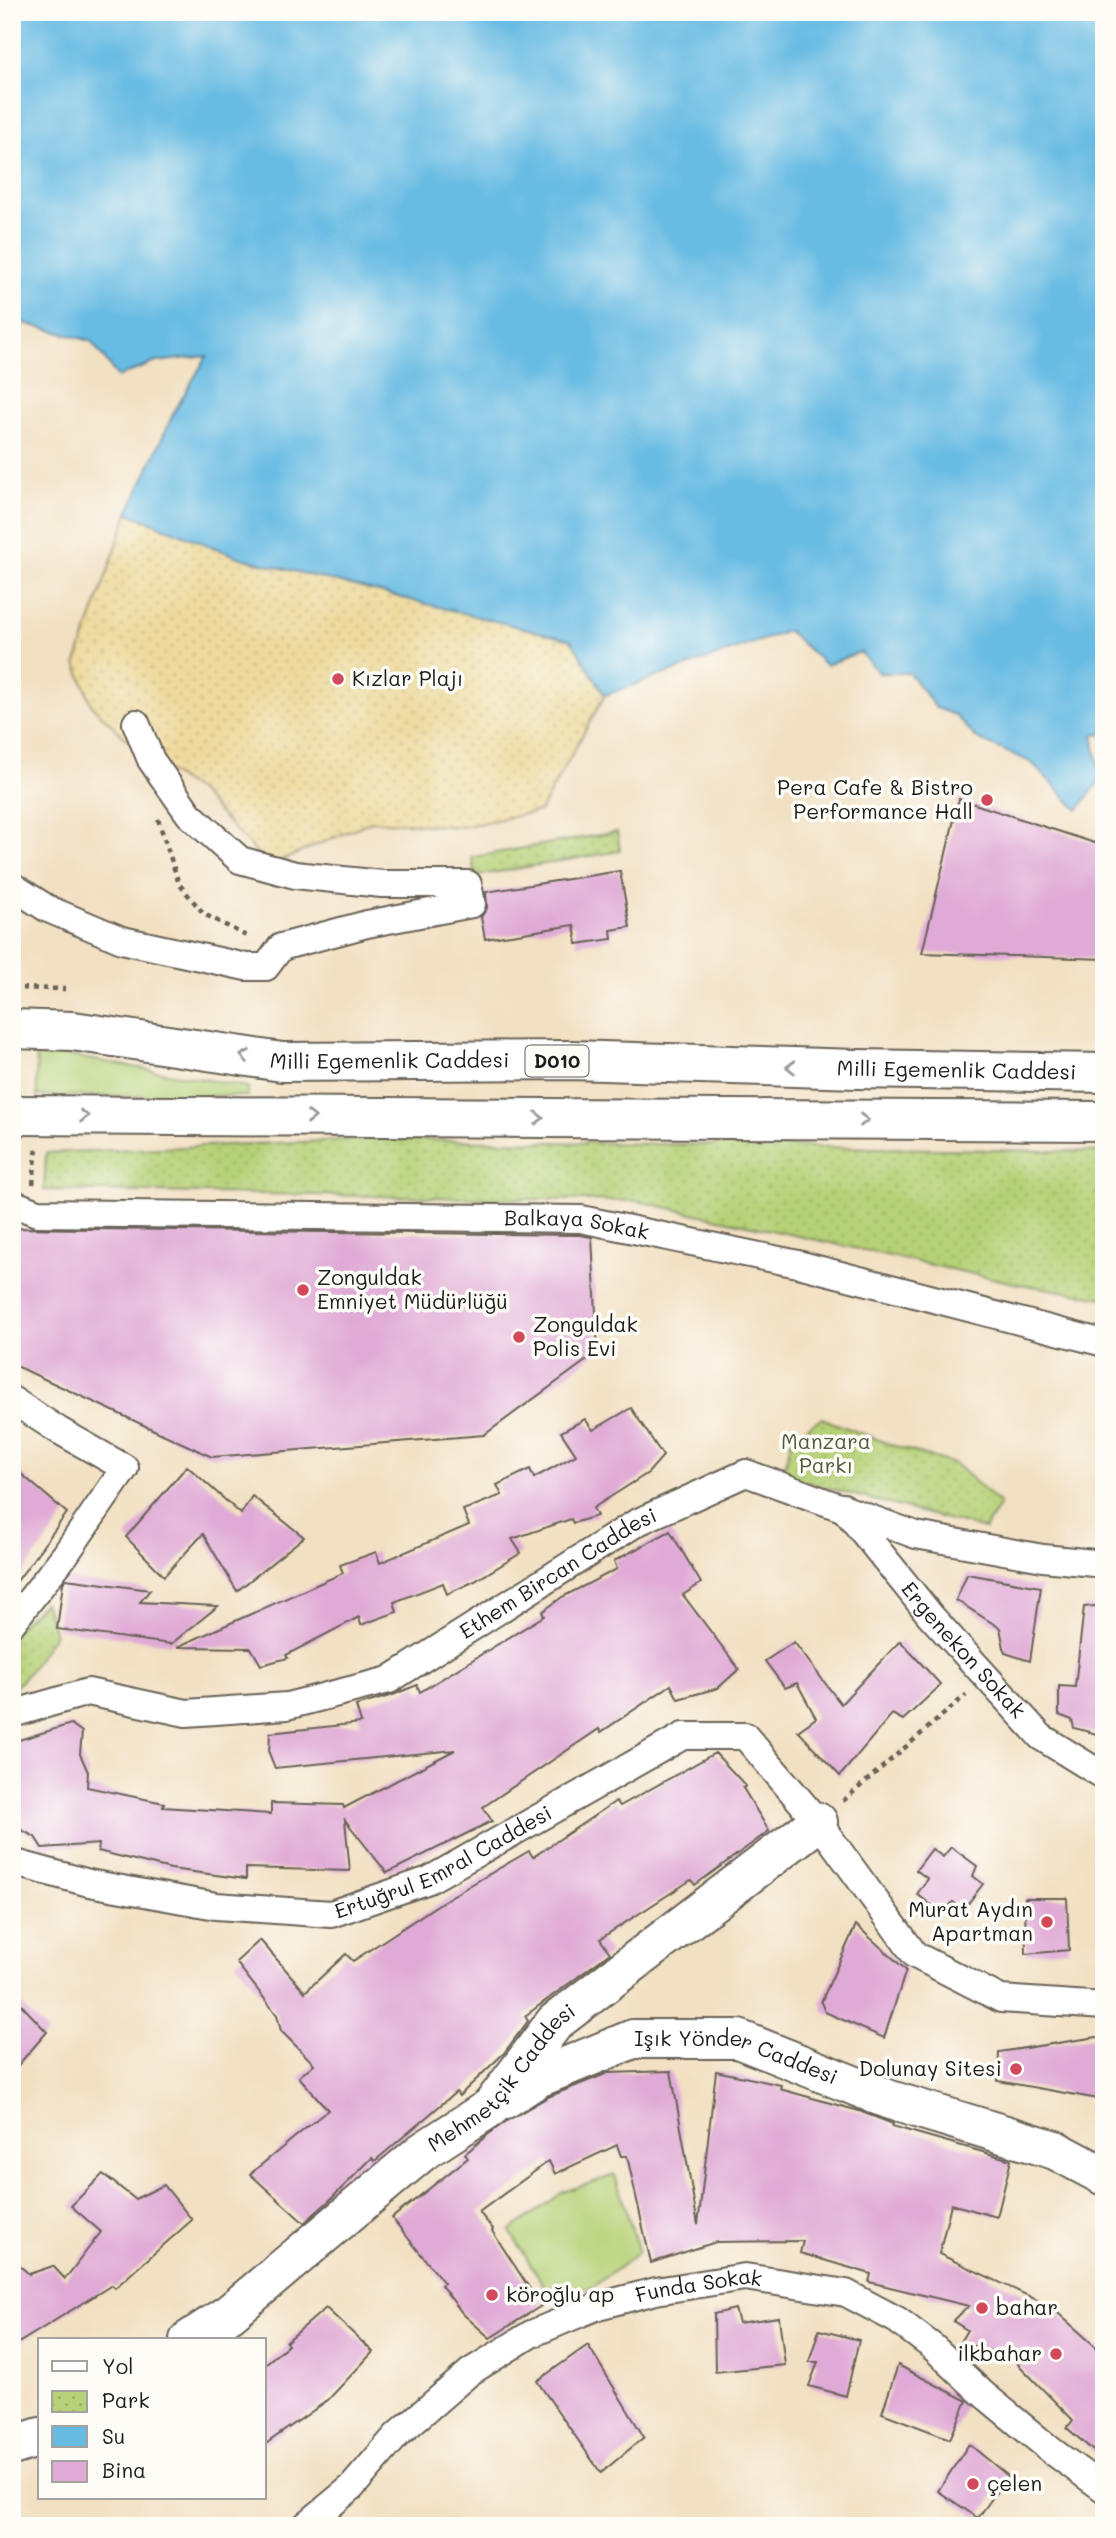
<svg xmlns="http://www.w3.org/2000/svg" width="1116" height="2538" font-family="Mali,sans-serif">
	<style>
		.grass { fill: #b6d177; stroke: #69764a; stroke-width: 2 }
		.sand { fill: url(#sand-dots); stroke: #857b5d; stroke-width: 2 }
		.park { fill: url(#park-dots); stroke: #69764a; stroke-width: 2 }
		.water { fill: #67bbe3; stroke: #426c80; stroke-width: 2 }
		.building { fill: #e0aad6 }
		.lines { fill: none; stroke-linecap: round; stroke-linejoin: round }
		.street-casing { stroke: #676156; stroke-width: 30 }
		.secondary-casing { stroke: #676156; stroke-width: 42 }
		.highway-casing { stroke: #676156; stroke-width: 42 }
		.path { stroke: #676156; stroke-width: 4.5; stroke-dasharray: 5 5; stroke-linecap: butt }
		.street { stroke: #fff; stroke-width: 26 }
		.secondary { stroke: #fff; stroke-width: 38 }
		.highway { stroke: #fff; stroke-width: 38 }
		.oneway { stroke: #999 }
		.poi-dot { fill: #d1495b; stroke: #fdfcf7; stroke-width: 2.5 }
		.labels { text-anchor: middle; stroke-width: 7; stroke-linejoin: round; paint-order: stroke }
		.shield { fill: #fdfcf7; stroke: #605f5e; stroke-width: 2 }
		.shield-label { font-size: 19px; font-weight: bold; fill: #1c1c1c }
		.poi-label { font-size: 21px; fill: #1c1c1c; stroke: #fdfcf7; text-anchor: start }
		.street-label { font-size: 21px; fill: #1c1c1c; stroke: #fdfcf7 }
		.park-label { font-size: 21px; fill: #525b3c; stroke: #fdfcf7 }
	</style>
	<defs>
		<pattern id="sand-dots" width="8" height="8" patternUnits="userSpaceOnUse" patternTransform="scale(1.75)"><rect width="8" height="8" fill="#eeda9e"/><path d="M2 2h.1M6 6h.1" fill="none" stroke="#ccba88" stroke-width="1.8" stroke-linecap="round"/></pattern>
		<pattern id="park-dots" width="8" height="8" patternUnits="userSpaceOnUse" patternTransform="scale(1.75)"><rect width="8" height="8" fill="#b6d177"/><path d="M2 2h.1M6 6h.1" fill="none" stroke="#9cb366" stroke-width="1.8" stroke-linecap="round"/></pattern>
	</defs>
	<rect width="100%" height="100%" fill="#fdfcf7"/>
	<filter id="ink" filterUnits="userSpaceOnUse"><feTurbulence type="fractalNoise" baseFrequency=".0143" numOctaves="2"/><feDisplacementMap in="SourceGraphic" scale="14" xChannelSelector="R" yChannelSelector="G"/><feConvolveMatrix kernelMatrix="1 2 1 2 8 2 1 2 1" color-interpolation-filters="sRGB"/></filter>
	<filter id="wash" filterUnits="userSpaceOnUse"><feTurbulence type="fractalNoise" baseFrequency=".00686" numOctaves="4" result="noise"/><feDisplacementMap in="SourceGraphic" scale="28" xChannelSelector="R" yChannelSelector="G"/><feGaussianBlur stdDeviation="1.57" result="paint"/><feColorMatrix in="noise" values="0 0 0 0 0 0 0 0 0 0 0 0 0 0 0 0 0 1.4 0 .05"/><feComposite in="paint" operator="in"/></filter>
	<g filter="url(#wash)">
		<rect width="100%" height="100%" fill="#f2e0c2"/>
		<g class="grass">
			<path d="M36 1050 248 1087V1096H37Z"/>
			<path d="M615 2175 639 2252 594 2286 552 2299 510 2231 563 2192Z"/>
		</g>
		<path class="sand" d="M128 513 571 640 605 695 540 811 462 827 372 821 269 866 200 793 142 754 92 706 76 663Z"/>
		<g class="park">
			<path d="M617 832 620 851 475 876 472 857Z"/>
			<path d="M369 1139 1104 1152V1298L1019 1284 637 1201 44 1190 46 1153Z"/>
			<path d="M821 1418 897 1447 955 1464 1000 1504 985 1529 782 1476 792 1438Z"/>
			<path d="M44 1602 55 1633 32 1668 12 1691V1634Z"/>
		</g>
		<path class="water" d="M12 12H1104V734L1093 735 1101 779 1078 810 1031 762 977 739 955 715 936 708 909 673H879L860 652 826 665 788 631 605 695 571 640 241 558 128 513 174 412 207 356 156 362 118 377 91 341 24 323 12 308Z"/>
		<g id="blocks">
			<g class="building">
				<path d="M959 799 1104 846V959L922 953Z"/>
				<path d="M620 871 630 927 611 930 612 939 577 944 574 925 485 939 481 917 487 908 486 892Z"/>
				<path d="M12 1228 579 1235 592 1237 598 1352 484 1435 212 1457 12 1364Z"/>
				<path d="M631 1408 663 1456 648 1473 593 1508 597 1516 573 1523 571 1519 512 1539 521 1553 475 1581 447 1594 443 1583 394 1602 397 1612 361 1625 359 1617 286 1655 288 1658 261 1665 251 1648 177 1647 343 1573 340 1565 376 1552 380 1563 469 1525 463 1510 502 1495 497 1485 530 1469 534 1478 576 1455 561 1432 585 1419 593 1430Z"/>
				<path d="M12 1466 67 1513 12 1588Z"/>
				<path d="M187 1466 241 1514 252 1496 304 1537 237 1591 203 1534 164 1576 126 1537Z"/>
				<path d="M670 1531 701 1583 683 1595 739 1669 718 1688 678 1699 671 1685 601 1732 599 1729 483 1807 492 1821 387 1873 345 1820 350 1871 246 1868V1879L171 1869 98 1851 99 1844 42 1848 35 1837 12 1825V1742L71 1724 82 1732 80 1754 88 1772 87 1787 164 1803 163 1807 271 1814V1803L343 1805 344 1808 455 1750 275 1768 269 1753 270 1733 361 1723 356 1706 393 1695 417 1685 420 1692 544 1616 542 1612 562 1597 617 1569 614 1561Z"/>
				<path d="M967 1574 1041 1587 1030 1661 1005 1653 1000 1628 956 1600Z"/>
				<path d="M66 1579 150 1590 140 1602 218 1606 171 1644 57 1629 63 1583Z"/>
				<path d="M1104 1605V1736L1074 1728 1072 1720 1059 1715V1686L1075 1687 1084 1607Z"/>
				<path d="M900 1641 941 1685 903 1720 892 1714 840 1776 798 1731 816 1718 797 1683 785 1688 765 1661 794 1642 841 1704Z"/>
				<path d="M715 1753 746 1786 743 1788 769 1831 695 1885 691 1880 600 1939 610 1953 525 2016 528 2021 504 2053 459 2096 456 2092 375 2161 372 2158 329 2201 304 2223 250 2174 328 2110 299 2077 314 2064 281 2031 277 2015 236 1962 260 1940 305 1992 346 1954 353 1961 445 1900 529 1851 533 1857 616 1801 620 1806Z"/>
				<path d="M951 1847 977 1866 973 1876 983 1884 963 1910 953 1902 943 1914 917 1894 928 1879 916 1870 932 1849 943 1857Z"/>
				<path d="M1025 1898H1067L1069 1950 1026 1954Z"/>
				<path d="M856 1925 906 1970 884 2038 825 2012 821 2002Z"/>
				<path d="M12 1995 47 2032 12 2072Z"/>
				<path d="M1104 2036V2100L998 2081 999 2052Z"/>
				<path d="M671 2071 698 2225 716 2071 781 2085 780 2089 859 2111 893 2124 892 2126 1011 2160 997 2217 951 2204 939 2254 1050 2306 1104 2354V2460L1067 2428 1073 2420 1011 2357 960 2342 967 2330 953 2321 969 2306 869 2282 871 2274 800 2253 803 2241 716 2242 651 2263 627 2156H621L617 2145 555 2174 549 2161 479 2212 493 2229 492 2231 541 2306 490 2338 463 2314 441 2285 444 2283 392 2218 468 2158 465 2154 486 2136 508 2120 548 2097 608 2073Z"/>
				<path d="M103 2174 135 2199 164 2185 192 2220 115 2288 112 2285 12 2347V2259L29 2274 53 2266 65 2279 101 2232 71 2206Z"/>
				<path d="M326 2308 373 2352 328 2400 264 2445V2365L288 2345 286 2342Z"/>
				<path d="M735 2309 739 2323 779 2317 785 2365 715 2372 714 2314Z"/>
				<path d="M819 2330 859 2340 846 2396 809 2386 818 2362H809Z"/>
				<path d="M588 2345 644 2437 601 2473 537 2381Z"/>
				<path d="M898 2365 967 2401 950 2439 882 2413Z"/>
				<path d="M969 2444 1008 2476 978 2518 938 2491Z"/>
			</g>
		</g>
	</g>
	<g filter="url(#ink)">
		<use href="#blocks" fill-opacity="0" stroke="#676156" stroke-width="2"/>
		<g class="lines">
			<defs>
				<g id="street">
					<path d="M12 886 48 909 122 940 246 967H266L281 947 367 924 472 904 468 884H382L295 875 240 860 189 814 151 760 136 723"/>
					<path id="s1" d="M12 1203 37 1213 581 1219 798 1264 1104 1343"/>
					<path d="M12 1400 58 1430 125 1468 65 1555 12 1623"/>
					<path id="s2" d="M843 1507 930 1615 1041 1737 1104 1776"/>
					<path id="s3" d="M12 1714 88 1692 186 1713 287 1706 389 1680 636 1523 746 1473 916 1535 1043 1558 1104 1564"/>
					<path id="s4" d="M12 1862 89 1883 216 1906 331 1914 429 1880 683 1736H745L818 1822 915 1955 1001 1999 1104 2006"/>
					<path id="s5" d="M305 2526 352 2487 397 2435 470 2372 531 2334 598 2306 656 2291 745 2277 846 2293 897 2320 933 2347 982 2393 1052 2451 1104 2489"/>
				</g>
				<g id="secondary">
					<path id="s6" d="M505 2099 538 2078 633 2039H738L890 2100 1055 2150 1104 2176"/>
					<path id="s7" d="M189 2340 230 2313 422 2152 491 2107 555 2022 818 1822"/>
					<path d="M12 2446 40 2437"/>
				</g>
				<g id="highway">
					<path id="s8" d="M12 1029 73 1031 282 1062 571 1060 857 1069 1104 1073"/>
					<path d="M12 1115 1104 1121"/>
				</g>
			</defs>
			<use href="#street" class="street-casing"/>
			<use href="#secondary" class="secondary-casing"/>
			<use href="#highway" class="highway-casing"/>
			<g class="path">
				<path d="M158 819 179 884 204 914 250 938"/>
				<path d="M12 988 65 989"/>
				<path d="M33 1184 37 1147"/>
				<path d="M843 1801 966 1695"/>
			</g>
			<use href="#street" class="street"/>
			<use href="#secondary" class="secondary"/>
			<use href="#highway" class="highway"/>
		</g>
		<defs><path id="oneway-chevron" d="M-2-3.5L2.5 0L-2 3.5" fill="none" stroke-width="1.6" stroke-linecap="round" stroke-linejoin="round" transform="scale(1.75)"/></defs>
		<g class="oneway">
			<use href="#oneway-chevron" transform="translate(245 1056) rotate(-171)"/>
			<use href="#oneway-chevron" transform="translate(791 1067) rotate(-178)"/>
			<use href="#oneway-chevron" transform="translate(84 1116)"/>
			<use href="#oneway-chevron" transform="translate(311 1117)"/>
			<use href="#oneway-chevron" transform="translate(539 1118)"/>
			<use href="#oneway-chevron" transform="translate(864 1120)"/>
		</g>
	</g>
	<g class="poi-dot">
		<circle cx="338" cy="679" r="7"/>
		<circle cx="987" cy="800" r="7"/>
		<circle cx="303" cy="1290" r="7"/>
		<circle cx="519" cy="1337" r="7"/>
		<circle cx="1047" cy="1922" r="7"/>
		<circle cx="1016" cy="2069" r="7"/>
		<circle cx="492" cy="2295" r="7"/>
		<circle cx="982" cy="2308" r="7"/>
		<circle cx="1056" cy="2354" r="7"/>
		<circle cx="973" cy="2484" r="7"/>
	</g>
	<g class="labels">
		<rect class="shield" x="525.5" y="1045.5" width="63" height="31" rx="5"/>
		<g class="shield-label">
			<text x="557" y="1068">D010</text>
		</g>
		<g class="poi-label">
			<text x="352" y="686">Kızlar Plajı</text>
			<text x="973" y="795" text-anchor="end">Pera Cafe &amp; Bistro<tspan x="973" dy="24">Performance Hall</tspan></text>
			<text x="317" y="1285">Zonguldak<tspan x="317" dy="24">Emniyet Müdürlüğü</tspan></text>
			<text x="533" y="1332">Zonguldak<tspan x="533" dy="24">Polis Evi</tspan></text>
			<text x="1033" y="1917" text-anchor="end">Murat Aydın<tspan x="1033" dy="24">Apartman</tspan></text>
			<text x="1002" y="2076" text-anchor="end">Dolunay Sitesi</text>
			<text x="506" y="2302">köroğlu ap</text>
			<text x="996" y="2315">bahar</text>
			<text x="1042" y="2361" text-anchor="end">ilkbahar</text>
			<text x="987" y="2491">çelen</text>
		</g>
		<g class="street-label">
			<text dy="7" stroke="none"><textPath href="#s8" startOffset="380">Milli Egemenlik Caddesi</textPath></text>
			<text dy="7" stroke="none"><textPath href="#s8" startOffset="947">Milli Egemenlik Caddesi</textPath></text>
			<text dy="7" stroke="none"><textPath href="#s1" startOffset="567">Balkaya Sokak</textPath></text>
			<text dy="7" stroke="none"><textPath href="#s3" startOffset="586">Ethem Bircan Caddesi</textPath></text>
			<text dy="7" stroke="none"><textPath href="#s2" startOffset="187">Ergenekon Sokak</textPath></text>
			<text dy="7" stroke="none"><textPath href="#s4" startOffset="448">Ertuğrul Emral Caddesi</textPath></text>
			<text dy="7" stroke="none"><textPath href="#s6" startOffset="248">Işık Yönder Caddesi</textPath></text>
			<text dy="7" stroke="none"><textPath href="#s7" startOffset="410">Mehmetçik Caddesi</textPath></text>
			<text dy="7" stroke="none"><textPath href="#s5" startOffset="474">Funda Sokak</textPath></text>
		</g>
		<g class="park-label">
			<text x="826" y="1449">Manzara<tspan x="826" dy="24">Parkı</tspan></text>
		</g>
	</g>
	<rect width="1116" height="2538" fill="none" stroke="#fdfcf7" stroke-width="42"/>
	<rect x="38" y="2338" width="228" height="161" fill="#fdfcf7" stroke="#a3a29f" stroke-width="2"/>
	<rect x="52" y="2361" width="35" height="10" fill="#ffffff" stroke="#a3a29f" stroke-width="2"/>
	<text x="102" y="2374" font-size="21" fill="#1c1c1c">Yol</text>
	<rect x="52" y="2391" width="35" height="21" fill="url(#park-dots)" stroke="#a3a29f" stroke-width="2"/>
	<text x="102" y="2408" font-size="21" fill="#1c1c1c">Park</text>
	<rect x="52" y="2426" width="35" height="21" fill="#67bbe3" stroke="#a3a29f" stroke-width="2"/>
	<text x="102" y="2444" font-size="21" fill="#1c1c1c">Su</text>
	<rect x="52" y="2461" width="35" height="21" fill="#e0aad6" stroke="#a3a29f" stroke-width="2"/>
	<text x="102" y="2478" font-size="21" fill="#1c1c1c">Bina</text>
</svg>
